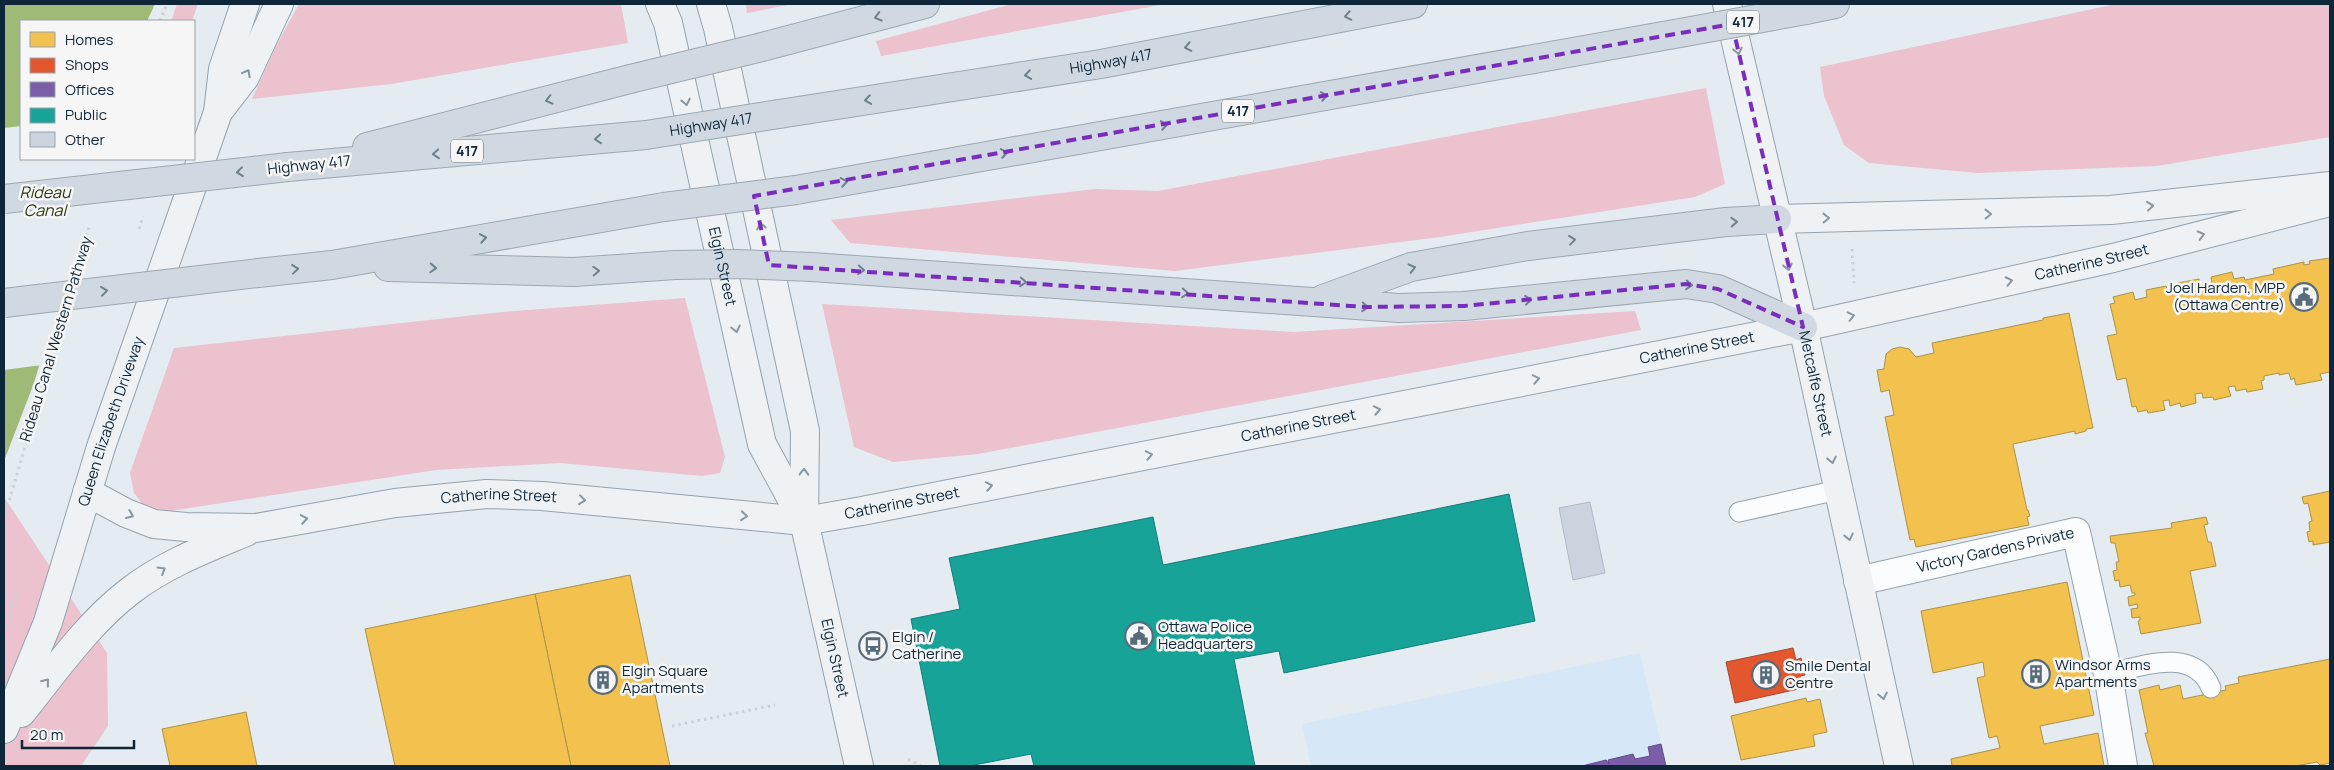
<svg xmlns="http://www.w3.org/2000/svg" width="2334" height="770" font-family="Manrope,sans-serif">
	<style>
		.built { fill: #d6e8f8 }
		.green { fill: #ebc2ce }
		.water { fill: #9fb976 }
		.pier { fill: #e4ebf1 }
		.homes { fill: #f2c14e; stroke: #ad9248 }
		.shops { fill: #e4572e; stroke: #a44832 }
		.offices { fill: #7b5ea7; stroke: #5a4d86 }
		.public { fill: #17a398; stroke: #147e7c }
		.building { fill: #cbd3de; stroke: #b1bac8 }
		.lines { fill: none; stroke-linecap: round; stroke-linejoin: round }
		.lane-casing { stroke: #94a3af; stroke-width: 21 }
		.street-casing { stroke: #94a3af; stroke-width: 30 }
		.secondary-casing { stroke: #94a3af; stroke-width: 30 }
		.highway-casing { stroke: #9ba8b2; stroke-width: 30 }
		.path { stroke: #ced1d3; stroke-width: 3; stroke-dasharray: 2.5 4; stroke-linecap: butt }
		.lane { stroke: #fbfcfd; stroke-width: 19 }
		.street { stroke: #fbfcfd; stroke-width: 28 }
		.secondary { stroke: #eef2f4; stroke-width: 28 }
		.highway { stroke: #d0d9e1; stroke-width: 28 }
		.highway-bridge-casing { stroke: #9ba8b2; stroke-width: 30; stroke-linecap: butt }
		.highway-bridge { stroke: #d0d9e1; stroke-width: 28 }
		.oneway { stroke: #6e808e }
		.oneway2 { stroke: #8996a0 }
		.marked { fill: none; stroke: #7b2cbf; stroke-width: 4; stroke-dasharray: 10 6; stroke-linejoin: round }
		.labels { text-anchor: middle; stroke-width: 5; stroke-linejoin: round; paint-order: stroke }
		.shield { fill: #f6f6f6; stroke: #536472; stroke-width: 1 }
		.shield-label { font-size: 14px; font-weight: bold; fill: #0d263a }
		.street-label { font-size: 15px; fill: #0d263a; stroke: #f6f6f6 }
		.poi-label { font-size: 15px; fill: #0d263a; stroke: #f6f6f6; text-anchor: start }
		.water-label { font-size: 16px; font-style: italic; fill: #2b3810; stroke: #f6f6f6 }
	</style>
	<rect width="100%" height="100%" fill="#e4ebf1"/>
	<path class="built" d="M1640 653 1666 766H1311L1302 724Z"/>
	<g class="green">
		<path d="M177 4H198L192 21H171Z"/>
		<path d="M299 4H621L628 43 391 84 252 99 276 46Z"/>
		<path d="M746 4H793L747 13Z"/>
		<path d="M1012 4H1166L881 56 876 41Z"/>
		<path d="M2116 4H2330V137L2157 166 1977 173 1869 163 1844 145 1824 96 1820 67Z"/>
		<path d="M1706 88 1725 184 1695 197 1440 237 1175 271 850 243 831 220 1095 189 1158 191Z"/>
		<path d="M685 298 725 457 720 473 702 476 560 463 436 470 170 511 145 507 134 493 130 473 174 348 502 312Z"/>
		<path d="M822 304 1294 332 1635 311 1641 330 978 454 893 462 854 447Z"/>
		<path d="M4 497 107 653 108 726 81 766H4Z"/>
	</g>
	<path class="water" d="M4 4H155L147 21H21V159H100L34 383 4 461Z"/>
	<path class="pier" d="M21 126V159H103L42 365 4 370V128Z"/>
	<g class="homes">
		<path d="M2330 258V372L2320 374 2322 380 2296 385 2294 378 2291 380 2289 373 2279 375V373L2264 376V380L2261 381 2263 389 2247 392 2246 389 2236 391 2235 386 2228 387 2231 396 2214 400 2213 397 2203 398 2202 393 2195 394 2196 403 2181 407 2180 403 2170 406 2169 400 2163 401 2165 410 2148 413 2147 410 2138 412 2136 406 2132 407 2126 378 2117 380 2107 336 2117 334 2110 304 2115 303 2113 297 2133 292 2135 300 2147 297 2146 290 2166 286 2168 292 2180 290 2178 283 2199 279 2200 285 2212 283 2211 277 2232 272 2234 279 2244 277 2245 280 2274 274 2273 269 2304 262V265L2310 264 2309 261Z"/>
		<path d="M2069 313 2093 428 2086 429V431L2075 434V431L2013 444 2027 510H2028L2030 516 2027 517 2029 525 1916 547 1914 539 1910 540 1885 417 1894 415 1889 390 1881 392 1877 370 1884 369 1886 354 1892 349 1900 347 1909 349 1916 357 1934 353 1932 343 2043 320V318Z"/>
		<path d="M2330 491V542L2313 545V541L2309 542 2307 532 2310 531 2309 522 2312 521 2308 503 2304 504 2302 497Z"/>
		<path d="M2206 517 2208 524 2204 525 2208 542H2211L2216 566 2190 571 2201 623 2141 634 2138 621 2140 620V617L2132 618 2131 609 2138 608 2137 604 2129 606 2128 597 2135 595V593H2132L2130 585 2120 587 2119 580 2115 581 2113 571 2117 570 2116 562H2119L2115 543H2111L2110 536 2172 528 2171 523Z"/>
		<path d="M630 575 670 766H571L535 594Z"/>
		<path d="M2067 582 2094 715 2040 726 2044 744 2098 733 2104 766H1952L1951 759 2000 748 1997 736 1989 738 1977 678 1985 676 1983 662 1933 673 1921 611Z"/>
		<path d="M535 594 571 766H395L365 629Z"/>
		<path d="M2330 659V763L2320 765 2317 762 2295 766H2154L2145 733H2148L2139 690 2159 685 2160 690 2180 685 2183 699 2226 690 2225 686 2239 683 2238 677Z"/>
		<path d="M1806 698 1807 702 1820 699 1827 732 1813 735 1815 746 1741 760 1731 716Z"/>
		<path d="M246 712 257 766H170L162 729Z"/>
	</g>
	<path class="shops" d="M1793 648 1796 660 1801 658 1805 675 1800 676 1803 688 1735 703 1726 662Z"/>
	<path class="offices" d="M1661 744 1666 766H1582L1606 760 1609 764 1608 760 1633 754 1635 759 1650 756 1648 747Z"/>
	<path class="public" d="M1509 494 1535 621 1284 673 1279 651 1234 659 1255 766H1034L1031 754 969 766H940L911 619 960 609 949 558 1153 517 1163 565Z"/>
	<path class="building" d="M1590 502 1605 573 1573 580 1559 508Z"/>
	<g class="lines">
		<defs>
			<g id="lane">
				<path d="M1739 512 1838 490"/>
				<path d="M2108 674C2143 666 2194 646 2211 688"/>
			</g>
			<g id="street">
				<path id="s1" d="M1858 581 2076 532 2108 674 2123 766"/>
			</g>
			<g id="secondary">
				<path id="s2" d="M660 4 668 23 681 81 762 444 802 518"/>
				<path id="s3" d="M711 4 718 28 805 431 804 521 859 766"/>
				<path id="s4" d="M1727 4 1803 327 1899 766"/>
				<path d="M218 112 245 77 279 4"/>
				<path d="M1777 219 2111 210 2330 186"/>
				<path id="s5" d="M87 492 126 513 154 524 186 527 256 528 395 503 487 494 542 496 804 521 862 511 1803 327 2113 258 2330 202"/>
				<path d="M21 713C55 671 87 624 130 591 165 564 205 549 246 532"/>
				<path id="s6" d="M4 729 48 622 101 447 218 112 223 69 245 4"/>
			</g>
			<g id="highway">
				<path d="M1806 10 1835 4"/>
				<path d="M762 47 925 4"/>
				<path id="s7" d="M779 114 1101 64 1413 4"/>
				<path d="M367 147 630 79"/>
				<path d="M288 167 646 135"/>
				<path d="M796 190 1680 33"/>
				<path d="M388 267 574 272 675 265"/>
				<path d="M812 267 1399 308 1464 306 1686 284 1718 289 1803 327"/>
				<path d="M258 273 332 265 664 207"/>
				<path d="M1323 299 1411 267 1528 246 1726 222 1777 219"/>
			</g>
		</defs>
		<use href="#lane" class="lane-casing"/>
		<use href="#street" class="street-casing"/>
		<use href="#secondary" class="secondary-casing"/>
		<use href="#highway" class="highway-casing"/>
		<g class="path">
			<path d="M160 21 167 4"/>
			<path d="M139 229 143 216"/>
			<path d="M1852 249 1854 283"/>
			<path d="M79 261 90 224"/>
			<path d="M4 519 59 329"/>
			<path d="M4 632 20 589"/>
			<path d="M672 726 775 705"/>
			<path d="M908 759 921 766"/>
		</g>
		<use href="#lane" class="lane"/>
		<use href="#street" class="street"/>
		<use href="#secondary" class="secondary"/>
		<use href="#highway" class="highway"/>
		<defs>
			<g id="highway-bridge">
				<path d="M1680 33 1806 10"/>
				<path d="M630 79 762 47"/>
				<path id="s8" d="M646 135 779 114"/>
				<path d="M4 199 288 167"/>
				<path d="M664 207 796 190"/>
				<path d="M675 265 736 264 812 267"/>
				<path d="M4 303 258 273"/>
			</g>
		</defs>
		<use href="#highway-bridge" class="highway-bridge-casing"/>
		<use href="#highway-bridge" class="highway-bridge"/>
	</g>
	<defs><path id="oneway-chevron" d="M-2-3.5L2.5 0L-2 3.5" fill="none" stroke-width="1.6" stroke-linecap="round" stroke-linejoin="round" transform="scale(1.25)"/></defs>
	<g class="oneway">
		<use href="#oneway-chevron" transform="translate(1348 16) rotate(169)"/>
		<use href="#oneway-chevron" transform="translate(878 17) rotate(164)"/>
		<use href="#oneway-chevron" transform="translate(1188 47) rotate(169)"/>
		<use href="#oneway-chevron" transform="translate(1028 75) rotate(171)"/>
		<use href="#oneway-chevron" transform="translate(1324 96) rotate(-10)"/>
		<use href="#oneway-chevron" transform="translate(549 100) rotate(166)"/>
		<use href="#oneway-chevron" transform="translate(868 100) rotate(171)"/>
		<use href="#oneway-chevron" transform="translate(1164 125) rotate(-10)"/>
		<use href="#oneway-chevron" transform="translate(598 139) rotate(175)"/>
		<use href="#oneway-chevron" transform="translate(1004 153) rotate(-10)"/>
		<use href="#oneway-chevron" transform="translate(436 154) rotate(175)"/>
		<use href="#oneway-chevron" transform="translate(240 172) rotate(174)"/>
		<use href="#oneway-chevron" transform="translate(844 182) rotate(-10)"/>
		<use href="#oneway-chevron" transform="translate(1734 222) rotate(-3)"/>
		<use href="#oneway-chevron" transform="translate(483 238) rotate(-10)"/>
		<use href="#oneway-chevron" transform="translate(1572 240) rotate(-7)"/>
		<use href="#oneway-chevron" transform="translate(433 268) rotate(2)"/>
		<use href="#oneway-chevron" transform="translate(1412 268) rotate(-14)"/>
		<use href="#oneway-chevron" transform="translate(295 269) rotate(-6)"/>
		<use href="#oneway-chevron" transform="translate(861 270) rotate(4)"/>
		<use href="#oneway-chevron" transform="translate(596 271) rotate(-3)"/>
		<use href="#oneway-chevron" transform="translate(1023 282) rotate(4)"/>
		<use href="#oneway-chevron" transform="translate(1689 285) rotate(4)"/>
		<use href="#oneway-chevron" transform="translate(104 291) rotate(-7)"/>
		<use href="#oneway-chevron" transform="translate(1185 293) rotate(4)"/>
		<use href="#oneway-chevron" transform="translate(1528 300) rotate(-6)"/>
		<use href="#oneway-chevron" transform="translate(1365 307) rotate(4)"/>
	</g>
	<g class="oneway2">
		<use href="#oneway-chevron" transform="translate(1738 51) rotate(77)"/>
		<use href="#oneway-chevron" transform="translate(247 73) rotate(-62)"/>
		<use href="#oneway-chevron" transform="translate(686 102) rotate(78)"/>
		<use href="#oneway-chevron" transform="translate(2150 206) rotate(-6)"/>
		<use href="#oneway-chevron" transform="translate(1988 214) rotate(-1)"/>
		<use href="#oneway-chevron" transform="translate(1826 218) rotate(-1)"/>
		<use href="#oneway-chevron" transform="translate(761 226) rotate(-102)"/>
		<use href="#oneway-chevron" transform="translate(2201 235) rotate(-14)"/>
		<use href="#oneway-chevron" transform="translate(1788 267) rotate(76)"/>
		<use href="#oneway-chevron" transform="translate(2009 281) rotate(-12)"/>
		<use href="#oneway-chevron" transform="translate(1851 316) rotate(-13)"/>
		<use href="#oneway-chevron" transform="translate(736 329) rotate(77)"/>
		<use href="#oneway-chevron" transform="translate(1536 379) rotate(-11)"/>
		<use href="#oneway-chevron" transform="translate(1377 410) rotate(-11)"/>
		<use href="#oneway-chevron" transform="translate(1149 455) rotate(-11)"/>
		<use href="#oneway-chevron" transform="translate(1832 460) rotate(78)"/>
		<use href="#oneway-chevron" transform="translate(804 472) rotate(-89)"/>
		<use href="#oneway-chevron" transform="translate(989 486) rotate(-11)"/>
		<use href="#oneway-chevron" transform="translate(582 500) rotate(6)"/>
		<use href="#oneway-chevron" transform="translate(130 515) rotate(23)"/>
		<use href="#oneway-chevron" transform="translate(744 516) rotate(5)"/>
		<use href="#oneway-chevron" transform="translate(304 519) rotate(-10)"/>
		<use href="#oneway-chevron" transform="translate(1849 537) rotate(78)"/>
		<use href="#oneway-chevron" transform="translate(162 570) rotate(-31)"/>
		<use href="#oneway-chevron" transform="translate(46 682) rotate(-51)"/>
		<use href="#oneway-chevron" transform="translate(1883 696) rotate(78)"/>
	</g>
	<path class="marked" d="M1732 24 1803 327 1718 289 1686 284 1464 306 1365 307 769 265 754 196Z"/>
	<defs>
		<symbol id="civic-ring" viewBox="-11 -11 22 22"><circle r="9.5" fill="#f6f6f6" stroke="#586b7a" stroke-width="1.5"/><path d="M-.6-6.5H3V-4.5H.6V-3L4-1V1h2V6H-6V1h2V-1L-.6-3ZM-1.2 2.5V6h2.4V2.5Z" fill="#586b7a"/></symbol>
		<symbol id="bus-ring" viewBox="-11 -11 22 22"><circle r="9.5" fill="#f6f6f6" stroke="#586b7a" stroke-width="1.5"/><path d="M-5-6H5V4H4V6H2V4H-2V6H-4V4H-5ZM-3.5-4V0h7V-4ZM-3.5 1.2v1.5H-2V1.2ZM2 1.2v1.5H3.5V1.2Z" fill="#586b7a"/></symbol>
		<symbol id="building-ring" viewBox="-11 -11 22 22"><circle r="9.5" fill="#f6f6f6" stroke="#586b7a" stroke-width="1.5"/><path d="M-4-6H4V6H1V3H-1V6H-4ZM-2.5-4.3h1.7v1.8h-1.7ZM.8-4.3h1.7v1.8H.8ZM-2.5-1h1.7V.8h-1.7ZM.8-1h1.7V.8H.8Z" fill="#586b7a"/></symbol>
	</defs>
	<g fill-rule="evenodd">
		<use href="#civic-ring" x="2288" y="281" width="32" height="32"/>
		<use href="#civic-ring" x="1123" y="620" width="32" height="32"/>
		<use href="#bus-ring" x="857" y="630" width="32" height="32"/>
		<use href="#building-ring" x="2020" y="658" width="32" height="32"/>
		<use href="#building-ring" x="1750" y="659" width="32" height="32"/>
		<use href="#building-ring" x="587" y="664" width="32" height="32"/>
	</g>
	<g class="labels">
		<g class="shield">
			<rect x="1727" y="10.5" width="32" height="23" rx="4"/>
			<rect x="1222" y="99.5" width="32" height="23" rx="4"/>
			<rect x="451" y="139.5" width="32" height="23" rx="4"/>
		</g>
		<g class="shield-label">
			<text x="1743" y="27">417</text>
			<text x="1238" y="116">417</text>
			<text x="467" y="156">417</text>
		</g>
		<g class="street-label">
			<text dy="5" stroke="none"><textPath href="#s7" startOffset="336">Highway 417</textPath></text>
			<text dy="5" stroke="none"><textPath href="#s8" startOffset="66">Highway 417</textPath></text>
			<text transform="translate(309 165) rotate(-6)" y="5">Highway 417</text>
			<text dy="5" stroke="none"><textPath href="#s5" startOffset="2042">Catherine Street</textPath></text>
			<text dy="5" stroke="none"><textPath href="#s2" startOffset="270">Elgin Street</textPath></text>
			<text transform="translate(56 339) rotate(-73)" y="5">Rideau Canal Western Pathway</text>
			<text dy="5" stroke="none"><textPath href="#s5" startOffset="1638">Catherine Street</textPath></text>
			<text dy="5" stroke="none"><textPath href="#s4" startOffset="390">Metcalfe Street</textPath></text>
			<text dy="5" stroke="none"><textPath href="#s6" startOffset="326">Queen Elizabeth Driveway</textPath></text>
			<text dy="5" stroke="none"><textPath href="#s5" startOffset="1232">Catherine Street</textPath></text>
			<text dy="5" stroke="none"><textPath href="#s5" startOffset="422">Catherine Street</textPath></text>
			<text dy="5" stroke="none"><textPath href="#s5" startOffset="828">Catherine Street</textPath></text>
			<text dy="5" stroke="none"><textPath href="#s1" startOffset="141">Victory Gardens Private</textPath></text>
			<text dy="5" stroke="none"><textPath href="#s3" startOffset="668">Elgin Street</textPath></text>
		</g>
		<g class="poi-label">
			<text x="2285" y="293" text-anchor="end">Joel Harden, MPP<tspan x="2285" dy="17">(Ottawa Centre)</tspan></text>
			<text x="1158" y="632">Ottawa Police<tspan x="1158" dy="17">Headquarters</tspan></text>
			<text x="892" y="642">Elgin /<tspan x="892" dy="17">Catherine</tspan></text>
			<text x="2055" y="670">Windsor Arms<tspan x="2055" dy="17">Apartments</tspan></text>
			<text x="1785" y="671">Smile Dental<tspan x="1785" dy="17">Centre</tspan></text>
			<text x="622" y="676">Elgin Square<tspan x="622" dy="17">Apartments</tspan></text>
		</g>
		<g class="water-label">
			<text x="45" y="198">Rideau<tspan x="45" dy="18">Canal</tspan></text>
		</g>
	</g>
	<rect width="2334" height="770" fill="none" stroke="#0d263a" stroke-width="10"/>
	<rect x="20" y="20" width="175" height="140" fill="#f6f6f6" stroke="#99a3ab"/>
	<rect x="30" y="32" width="25" height="15" fill="#f2c14e" stroke="#99a3ab"/>
	<text x="65" y="45" font-size="15" fill="#0d263a">Homes</text>
	<rect x="30" y="58" width="25" height="15" fill="#e4572e" stroke="#99a3ab"/>
	<text x="65" y="70" font-size="15" fill="#0d263a">Shops</text>
	<rect x="30" y="82" width="25" height="15" fill="#7b5ea7" stroke="#99a3ab"/>
	<text x="65" y="95" font-size="15" fill="#0d263a">Offices</text>
	<rect x="30" y="108" width="25" height="15" fill="#17a398" stroke="#99a3ab"/>
	<text x="65" y="120" font-size="15" fill="#0d263a">Public</text>
	<rect x="30" y="132" width="25" height="15" fill="#cbd3de" stroke="#99a3ab"/>
	<text x="65" y="145" font-size="15" fill="#0d263a">Other</text>
	<path d="M22 740v8h112v-8" fill="none" stroke="#0d263a" stroke-width="2.5"/>
	<text x="30" y="740" font-size="15" fill="#0d263a" stroke="#f6f6f6" stroke-width="4" paint-order="stroke">20 m</text>
</svg>
